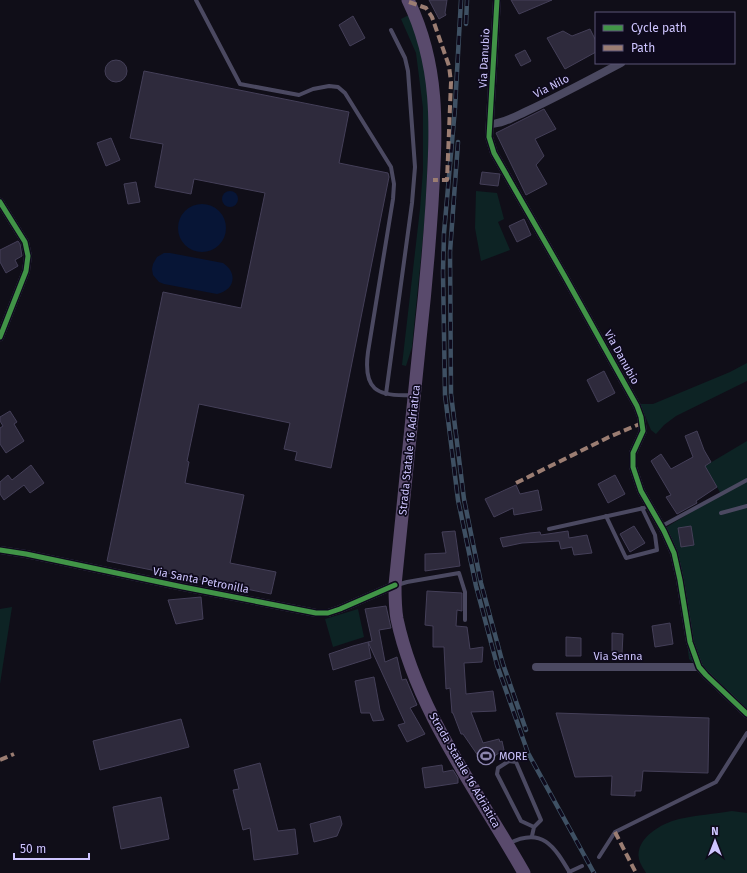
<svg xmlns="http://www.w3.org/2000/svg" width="747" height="873" font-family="'Fira Sans',sans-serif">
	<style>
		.green { fill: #0d2324 }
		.water { fill: #071536 }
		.building { fill: #2e2a3c; stroke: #443f58 }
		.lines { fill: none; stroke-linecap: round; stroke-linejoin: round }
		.service { stroke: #4b4961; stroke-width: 4 }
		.minor { stroke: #4b4961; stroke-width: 8 }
		.primary { stroke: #594a6c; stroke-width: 13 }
		.rail-casing { stroke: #3e5063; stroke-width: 4.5 }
		.rail { stroke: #0e0a1c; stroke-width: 3; stroke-dasharray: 9; stroke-linecap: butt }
		.quiet { stroke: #9b7d72; stroke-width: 4; stroke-dasharray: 8 4; stroke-linecap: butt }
		.cycleway-casing { stroke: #0e0a1c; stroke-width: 8 }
		.cycleway { stroke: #419447; stroke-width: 5 }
		.labels { text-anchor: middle; stroke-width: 3.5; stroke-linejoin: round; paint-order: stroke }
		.street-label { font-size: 11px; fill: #cec5ff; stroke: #0e0a1c }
		.poi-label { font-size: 11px; fill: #cec5ff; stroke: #0e0a1c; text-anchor: start }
	</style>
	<rect width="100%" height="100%" fill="#100e18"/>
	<g class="green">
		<path d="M409 15 418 34 431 91 425 217 412 347 406 366 402 365 420 209 423 170V108L416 53 401 19Z"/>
		<path d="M476 191 497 193 504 219 498 222 510 250 481 261 475 228Z"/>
		<path d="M747 363V381L676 416 664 425 656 434 651 430 640 404H653L730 372Z"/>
		<path d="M747 441V711L689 659 680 583 665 528 721 494 705 466Z"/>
		<path d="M12 607 0 684V609Z"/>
		<path d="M358 609 364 637 333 647 325 619Z"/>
		<path d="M732 811 747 813V873H646C644 869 640 864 639 859 635 838 662 823 679 819 697 815 714 814 732 811Z"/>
	</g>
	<g class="water">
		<circle cx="230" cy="199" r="8"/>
		<circle cx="202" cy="228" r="24"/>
		<path d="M164 253H170L223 263C238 273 235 290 217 294L164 284 159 282 153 275 152 269 153 264 157 257Z"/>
	</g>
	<g class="building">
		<path d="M429 0H447L445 13 446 15 439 19Z"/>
		<path d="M511 0H552L519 14Z"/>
		<path d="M353 16 365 38 350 46 339 25Z"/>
		<path d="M590 29 596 41V52L565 69 547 38 563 31 572 36Z"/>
		<path d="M525 50 531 61 521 66 515 55Z"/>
		<circle cx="116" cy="71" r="11"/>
		<path d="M144 71 349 112 339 163 388 173 389 177 331 468 295 460 297 452 284 449 290 423 199 404 187 461 189 462 185 483 244 495 230 563 276 572 271 594 107 561 163 292 241 308 265 193 194 179 191 194 155 187 163 144 130 138Z"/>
		<path d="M544 109 556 129 535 139 544 156 536 165 547 184 526 195 496 133Z"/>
		<path d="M111 138 120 160 106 166 97 143Z"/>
		<path d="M482 172 500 174 498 186 480 184Z"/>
		<path d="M136 182 140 202 128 204 124 184Z"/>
		<path d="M524 219 531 235 517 242 509 226Z"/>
		<path d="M18 241 20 244 22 256 15 260 18 266 6 273 0 262V250Z"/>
		<path d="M604 371 615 393 598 402 587 380Z"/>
		<path d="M10 411 17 422 14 424 24 441 6 453 0 444V428L3 426 0 421V417Z"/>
		<path d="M697 431 704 450 711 462 705 466 717 487 696 501 697 503 677 514 666 497 671 495 651 461 661 454 671 469 693 457 685 436Z"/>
		<path d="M31 465 44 483 30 493 24 485 4 500 0 494V482L8 475 12 480Z"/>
		<path d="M615 475 625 494 608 503 598 484Z"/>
		<path d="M516 485 520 494 538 490 542 510 514 515 513 508 494 517 485 499Z"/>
		<path d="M634 526 645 543 630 552 620 534Z"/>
		<path d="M691 526 694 545 681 547 678 528Z"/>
		<path d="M455 531 460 566 425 571V554L446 553 442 532Z"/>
		<path d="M568 531 569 538 587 535 592 553 574 555 572 547 561 549 559 541 522 543 503 547 500 538 530 533 540 532 541 535Z"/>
		<path d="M427 591 462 593V611L457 610 456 626 467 627 470 649 483 647 482 662 464 663 466 694 493 691 496 711 471 712 483 743 499 739 500 742 502 741 504 750 483 763 463 734H461L453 713H452L450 688 446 689 444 647H433V626L425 625Z"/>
		<path d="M201 597 203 619 176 624 168 600Z"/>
		<path d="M386 606 391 628 379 630 385 662 397 657 402 680 406 679 417 705 410 708 425 734 407 742 398 725 405 723 368 642 372 641 365 609Z"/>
		<path d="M670 623 673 644 655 647 652 626Z"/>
		<path d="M612 633 623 634 622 654 612 653Z"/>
		<path d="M566 637 581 638V656H566Z"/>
		<path d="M368 642 371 658 333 670 329 654 353 646Z"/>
		<path d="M374 677 380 710 384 720 373 721 370 713H361L355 681Z"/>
		<path d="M556 713 709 718 708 773 643 771 641 791H635V796L611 795 612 776 575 777Z"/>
		<path d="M181 719 189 747 100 770 93 741Z"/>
		<path d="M260 763 278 831 295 829 298 854 254 860 250 828 243 830 233 790 239 789 234 770Z"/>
		<path d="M442 765 443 772 453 770 458 778V783L425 788 422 768Z"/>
		<path d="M161 797 169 839 121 849 113 807Z"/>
		<path d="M340 816 342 824 337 836 314 842 310 824Z"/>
	</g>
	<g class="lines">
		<g class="service">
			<path d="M196 0 240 84 299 95 313 89 329 86 338 87 345 93 391 167 394 184 393 199 368 352C363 389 376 397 412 395"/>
			<path d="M386 394 412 203 415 167 408 71 405 58 391 30"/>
			<path d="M721 513 747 506"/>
			<path d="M606 516 626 558 657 550 655 535 642 508"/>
			<path d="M662 526 747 480"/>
			<path d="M549 529 644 508"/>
			<path d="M397 585 407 582 459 573 465 592V620"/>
			<path d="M532 836 534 827 541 820 516 762 509 761 498 768 497 774 521 821 534 827"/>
			<path d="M508 844C542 826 554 846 570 873"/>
			<path d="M599 857 615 832 716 782 747 733"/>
			<path d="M569 872 582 866"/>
		</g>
		<g class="minor">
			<path d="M497 0 489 137 494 153 564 275 637 406 641 417 643 431 633 453V467L641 491 664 531 674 553 680 580 690 642 699 667 706 675 747 714"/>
			<path d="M490 124C502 124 514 117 525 112 557 97 589 80 621 63"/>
			<path d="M0 202 25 242 28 256 26 271 0 337"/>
			<path d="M0 550 26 554 183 587 316 613H328L340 609 395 585"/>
			<path d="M536 667H699"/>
		</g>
		<path class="primary" d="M408 0C441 68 436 131 432 204 429 249 425 294 420 339 412 421 403 503 395 585 395 596 395 608 397 619 417 713 478 791 524 873"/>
		<defs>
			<g id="rail">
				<path d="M461 0 455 108 444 233 443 272 445 395 458 500 476 586 497 665 528 753 594 873"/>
				<path d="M466 24 467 0"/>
				<path d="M458 142 450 252 451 394 464 499 481 583 503 664 526 730"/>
			</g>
		</defs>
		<use href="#rail" class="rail-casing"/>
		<use href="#rail" class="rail"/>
		<g class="quiet">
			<path d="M409 2 426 8 432 17 449 66 451 82 447 180H433"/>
			<path d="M516 483 609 437 642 423"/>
			<path d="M0 760 14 754"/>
			<path d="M615 832 636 873"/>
		</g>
		<defs>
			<g id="cycleway">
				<path d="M497 0 489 137 494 153 564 275 637 406 641 417 643 431 633 453V467L641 491 664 531 674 553 680 580 690 642 699 667 706 675 747 714"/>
				<path d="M0 202 25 242 28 256 26 271 0 337"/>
				<path d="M0 550 26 554 183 587 316 613H328L340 609 395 585"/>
			</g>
		</defs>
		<use href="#cycleway" class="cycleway-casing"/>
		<use href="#cycleway" class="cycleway"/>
	</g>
	<defs>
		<symbol id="stadium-ring" viewBox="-11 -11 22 22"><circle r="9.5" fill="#0e0a1c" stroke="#8c85ae" stroke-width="1.5"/><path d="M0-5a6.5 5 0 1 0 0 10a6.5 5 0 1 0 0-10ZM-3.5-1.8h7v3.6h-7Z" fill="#8c85ae"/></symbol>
	</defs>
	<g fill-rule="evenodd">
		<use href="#stadium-ring" x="476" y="746" width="20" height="20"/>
	</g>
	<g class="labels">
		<g class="street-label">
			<text transform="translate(484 58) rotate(-87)" y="4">Via Danubio</text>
			<text transform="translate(551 86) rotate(-27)" y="4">Via Nilo</text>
			<text transform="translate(622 357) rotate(61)" y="4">Via Danubio</text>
			<text transform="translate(409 450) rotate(-84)" y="4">Strada Statale 16 Adriatica</text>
			<text transform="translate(201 580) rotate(11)" y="4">Via Santa Petronilla</text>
			<text x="618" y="660">Via Senna</text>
			<text transform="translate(465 770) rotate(60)" y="4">Strada Statale 16 Adriatica</text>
		</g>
		<g class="poi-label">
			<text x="499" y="760">MORE</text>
		</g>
	</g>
	<rect x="595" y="12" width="140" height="52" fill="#0e0a1c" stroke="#5b5577"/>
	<rect x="603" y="25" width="20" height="6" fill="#419447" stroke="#5b5577"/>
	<text x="631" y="32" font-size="12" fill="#cec5ff">Cycle path</text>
	<rect x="603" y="45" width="20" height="6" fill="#9b7d72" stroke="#5b5577"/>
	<text x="631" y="52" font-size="12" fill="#cec5ff">Path</text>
	<g transform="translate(715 841)" stroke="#0e0a1c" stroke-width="3" paint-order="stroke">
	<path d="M0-3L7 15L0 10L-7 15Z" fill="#cec5ff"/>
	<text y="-6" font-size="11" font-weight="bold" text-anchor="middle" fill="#cec5ff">N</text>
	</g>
	<path d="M14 853v6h75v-6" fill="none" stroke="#cec5ff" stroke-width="2"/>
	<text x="20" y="853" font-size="12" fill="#cec5ff" stroke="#0e0a1c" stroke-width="3" paint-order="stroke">50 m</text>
</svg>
